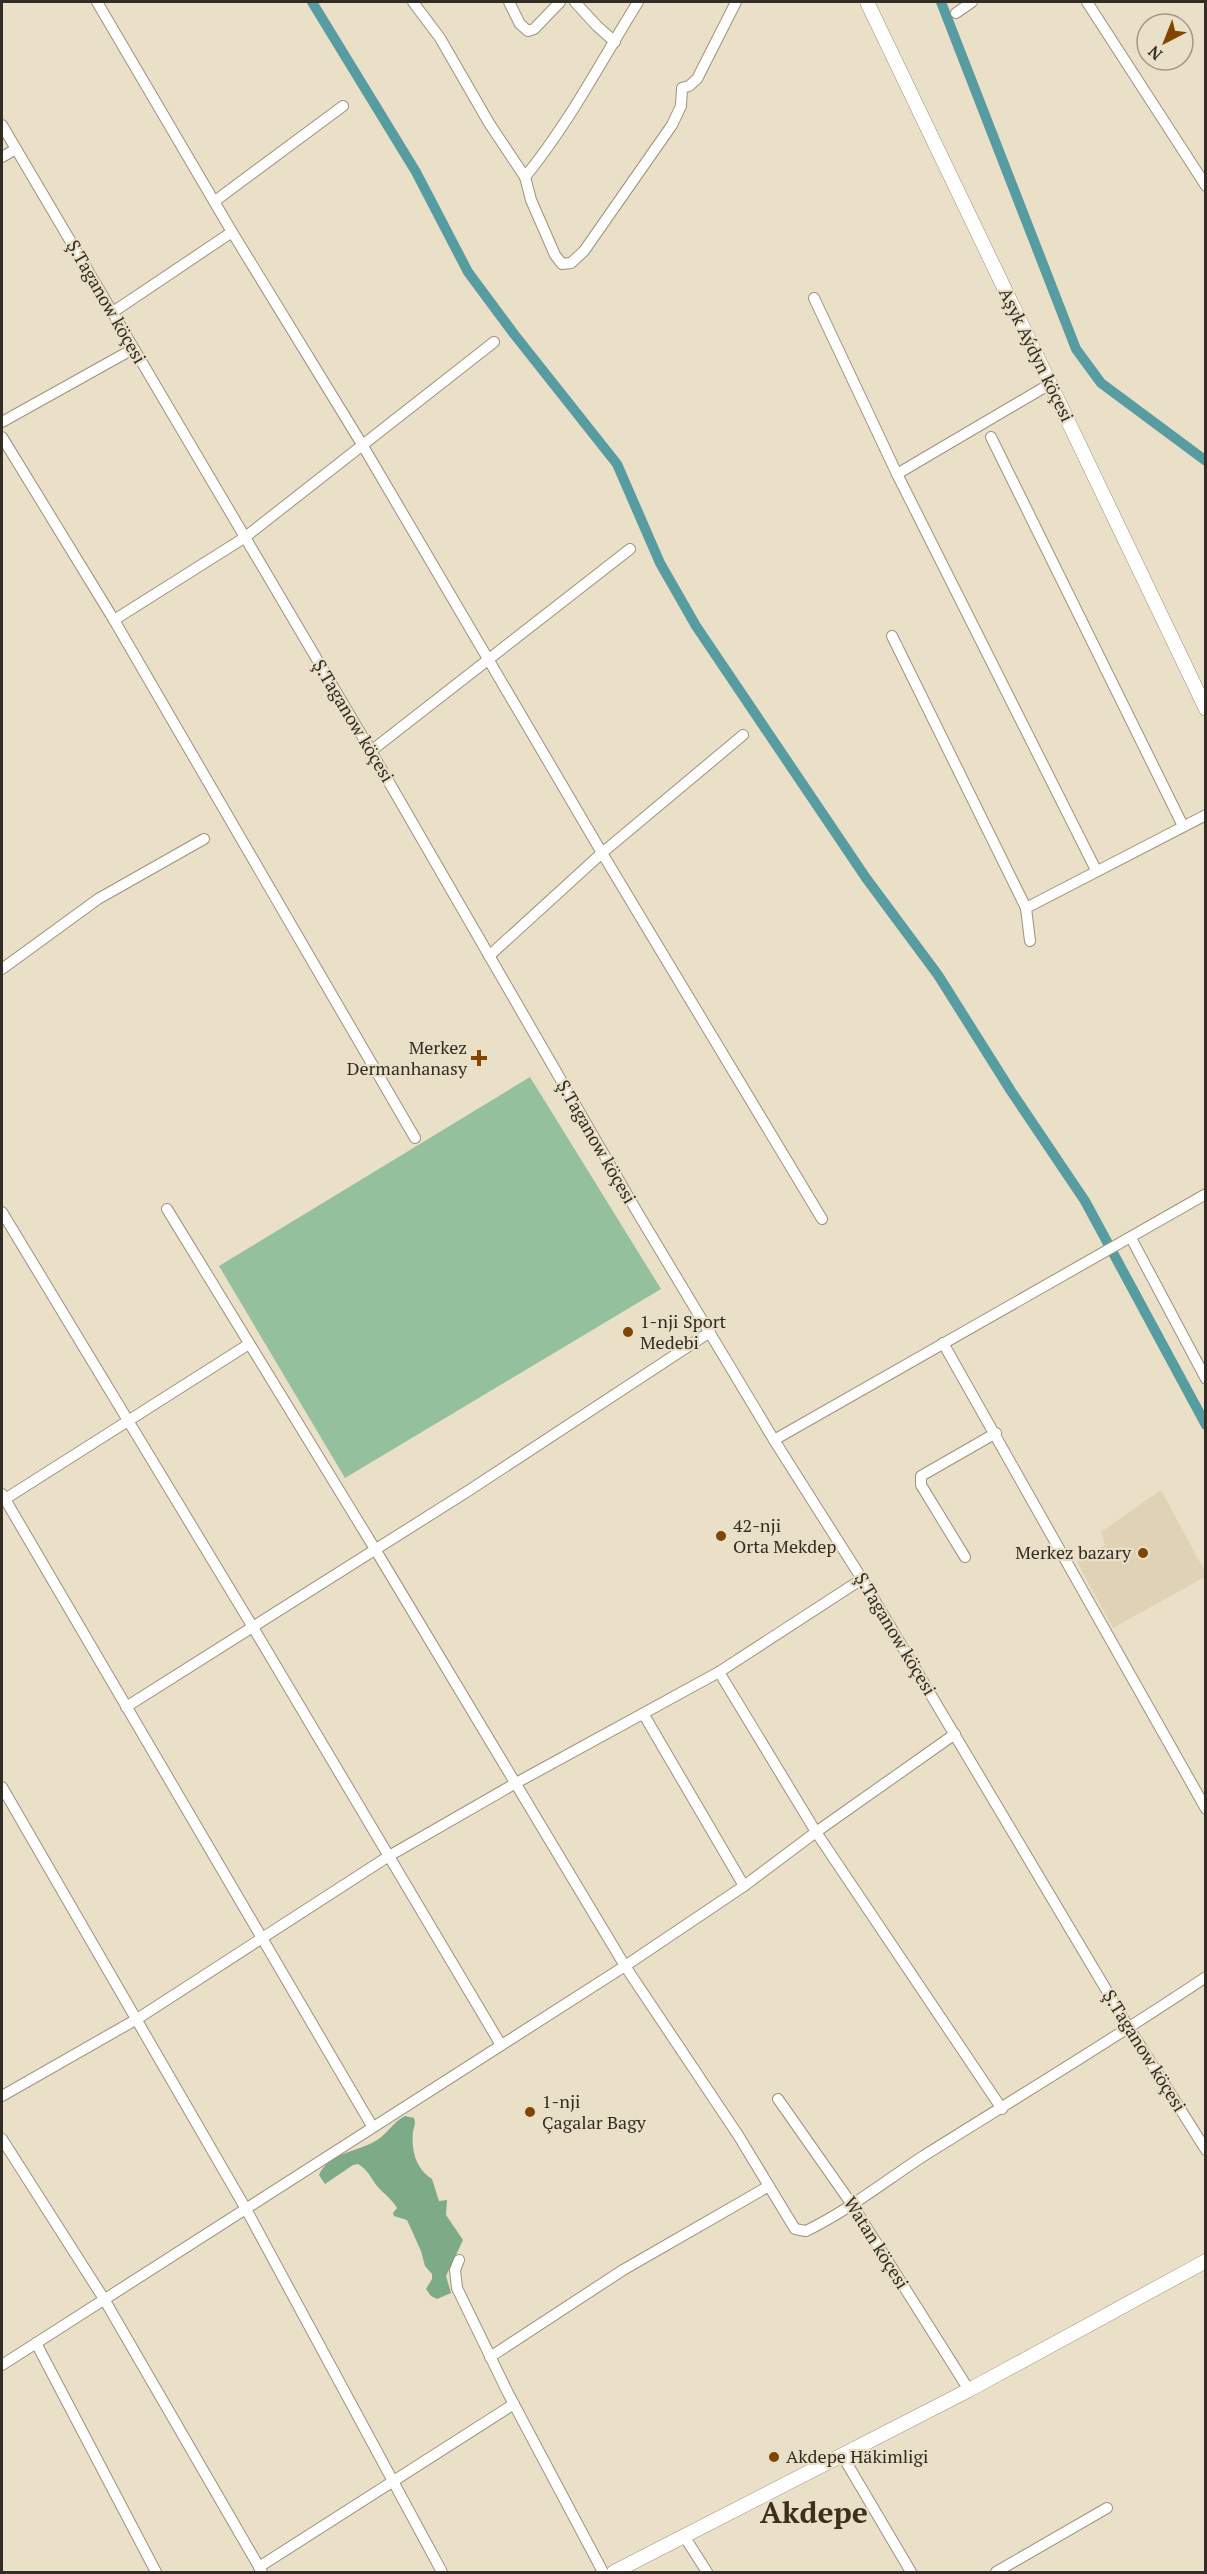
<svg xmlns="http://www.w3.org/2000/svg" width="1207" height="2574" font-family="'PT Serif',serif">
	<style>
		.built { fill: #e0d3b5 }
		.green { fill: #95c09e }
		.forest { fill: #7daa87 }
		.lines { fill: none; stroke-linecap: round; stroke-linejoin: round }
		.canal { stroke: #579ca1; stroke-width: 10 }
		.minor-casing { stroke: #9d927c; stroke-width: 12 }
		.major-casing { stroke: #9d927c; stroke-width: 15 }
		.minor { stroke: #fff; stroke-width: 10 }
		.major { stroke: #fff; stroke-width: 14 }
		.poi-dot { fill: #814500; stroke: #eadfc7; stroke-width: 2 }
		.labels { text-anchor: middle; stroke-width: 4.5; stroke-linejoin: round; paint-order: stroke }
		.street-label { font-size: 18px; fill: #312d24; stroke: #eadfc7 }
		.poi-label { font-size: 18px; fill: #312d24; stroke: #eadfc7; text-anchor: start }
		.town-label { font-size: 30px; font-weight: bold; fill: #39301d; stroke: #eadfc7 }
	</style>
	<rect width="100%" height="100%" fill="#eadfc7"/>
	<path class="built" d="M1161 1490 1205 1572V1577L1113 1628 1077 1562 1105 1545 1101 1532Z"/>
	<path class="green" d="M530 1077 661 1289 345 1478 219 1266Z"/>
	<path class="forest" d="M405 2116 414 2118C416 2125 414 2126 413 2132 411 2151 416 2169 432 2179L439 2201 447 2200 446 2215 463 2240 446 2276 451 2293 437 2299 431 2296 426 2289 432 2279V2274L425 2266 421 2251 407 2220 394 2216 393 2213 397 2208C391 2198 384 2194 377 2186 371 2178 368 2170 358 2164L353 2165 325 2184 319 2175C330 2151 357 2153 377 2140 388 2133 393 2122 405 2116Z"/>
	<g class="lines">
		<g class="canal">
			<path d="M312 2 416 172 468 272 514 334 617 464 660 563 696 626 866 878 938 975 1011 1091 1085 1201 1206 1425"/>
			<path d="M941 2 1076 349 1101 383 1206 461"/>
		</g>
		<defs>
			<g id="minor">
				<path d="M97 2 232 232 363 446 602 853 822 1219"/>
				<path d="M413 2 440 38 489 123 525 177 531 200 555 255 562 264 571 263 584 251 672 125 681 106 682 88 689 86 697 79 736 2"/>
				<path d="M509 2 520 24 528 31 534 29 560 2"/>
				<path d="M575 2 597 26 615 42"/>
				<path d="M1087 2 1206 186"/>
				<path d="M956 13 972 2"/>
				<path d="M2 125 371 751 636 1210 774 1440 862 1579 1129 2028 1206 2150"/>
				<path d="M2 157 16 149"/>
				<path d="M525 177C570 122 601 61 638 2"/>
				<path d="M215 201 343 106"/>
				<path d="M814 298 897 474 1096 870"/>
				<path d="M113 312 232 232"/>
				<path d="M2 422 133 349"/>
				<path d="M2 437 114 620 415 1138"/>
				<path d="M991 437 1183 826"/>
				<path d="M897 474 1050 384"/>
				<path d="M114 620 244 538 494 342"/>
				<path d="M892 636 1026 908"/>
				<path d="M371 751 630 549"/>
				<path d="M1030 941 1026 908 1206 815"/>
				<path d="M489 956 602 853 743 735"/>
				<path d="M2 969 98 899 204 839"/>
				<path d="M167 1209 375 1549 625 1966 738 2135 795 2229 806 2231C849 2210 885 2181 925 2155 1019 2096 1114 2039 1206 1977"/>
				<path d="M2 1212 254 1629 501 2045"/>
				<path d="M1131 1238 1206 1379"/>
				<path d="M943 1343 1206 1809"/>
				<path d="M774 1440 1206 1194"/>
				<path d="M2 1494 372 2126"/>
				<path d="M2 1501 249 1344"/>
				<path d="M965 1557 921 1485V1476L996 1433"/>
				<path d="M719 1672 816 1832 1002 2109"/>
				<path d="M126 1707 468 1491 710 1332"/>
				<path d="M644 1715 744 1886"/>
				<path d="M2 1787 246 2209 442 2572"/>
				<path d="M2 2096 137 2019 389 1856 516 1783 719 1672 862 1579"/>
				<path d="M778 2099 853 2206 969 2390"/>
				<path d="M2 2139 104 2299 262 2572"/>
				<path d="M459 2260 455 2270 457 2288 508 2393 603 2572"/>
				<path d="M36 2343 156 2572"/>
				<path d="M490 2357 623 2270 769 2186"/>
				<path d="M2 2365 625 1966 744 1886 816 1832 955 1734"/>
				<path d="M842 2455 911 2572"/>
				<path d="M684 2536 707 2572"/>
				<path d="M259 2567 514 2404"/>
				<path d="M996 2572 1107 2508"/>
			</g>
			<g id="major">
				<path d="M867 2 1206 709"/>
				<path d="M614 2572 969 2390 1206 2261"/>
			</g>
		</defs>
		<use href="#minor" class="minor-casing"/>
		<use href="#major" class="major-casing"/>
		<use href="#minor" class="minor"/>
		<use href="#major" class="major"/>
	</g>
	<g class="poi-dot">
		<path d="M476 1049h6v6h6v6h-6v6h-6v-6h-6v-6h6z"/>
		<circle cx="628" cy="1332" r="6"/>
		<circle cx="721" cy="1536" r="6"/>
		<circle cx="1143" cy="1553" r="6"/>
		<circle cx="530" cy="2112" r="6"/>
		<circle cx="774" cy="2457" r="6"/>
	</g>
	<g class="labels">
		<g class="street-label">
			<text transform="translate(106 302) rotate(60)" y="6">Ş.Taganow köçesi</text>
			<text transform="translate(1036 355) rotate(64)" y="6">Aşyk Aýdyn köçesi</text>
			<text transform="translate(353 721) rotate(59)" y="6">Ş.Taganow köçesi</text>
			<text transform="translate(596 1142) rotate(60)" y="6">Ş.Taganow köçesi</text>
			<text transform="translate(895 1634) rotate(59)" y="6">Ş.Taganow köçesi</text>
			<text transform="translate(1144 2051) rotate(58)" y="6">Ş.Taganow köçesi</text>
			<text transform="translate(876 2243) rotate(58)" y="6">Watan köçesi</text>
		</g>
		<g class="poi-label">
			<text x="467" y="1054" text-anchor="end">Merkez<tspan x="467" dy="21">Dermanhanasy</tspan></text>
			<text x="640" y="1328">1-nji Sport<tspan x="640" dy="21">Medebi</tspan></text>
			<text x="733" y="1532">42-nji<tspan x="733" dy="21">Orta Mekdep</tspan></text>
			<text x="1131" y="1559" text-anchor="end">Merkez bazary</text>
			<text x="542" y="2108">1-nji<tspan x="542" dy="21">Çagalar Bagy</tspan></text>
			<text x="786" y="2463">Akdepe Häkimligi</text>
		</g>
		<g class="town-label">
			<text x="814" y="2523">Akdepe</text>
		</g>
	</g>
	<rect width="1207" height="2574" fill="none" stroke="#312d24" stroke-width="6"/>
	<g transform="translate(1165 42) rotate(222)"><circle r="28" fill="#eadfc7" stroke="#a09886" stroke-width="1.5"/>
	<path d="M0-4.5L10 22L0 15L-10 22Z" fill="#814500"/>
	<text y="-9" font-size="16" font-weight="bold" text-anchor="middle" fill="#312d24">N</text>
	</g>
</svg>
